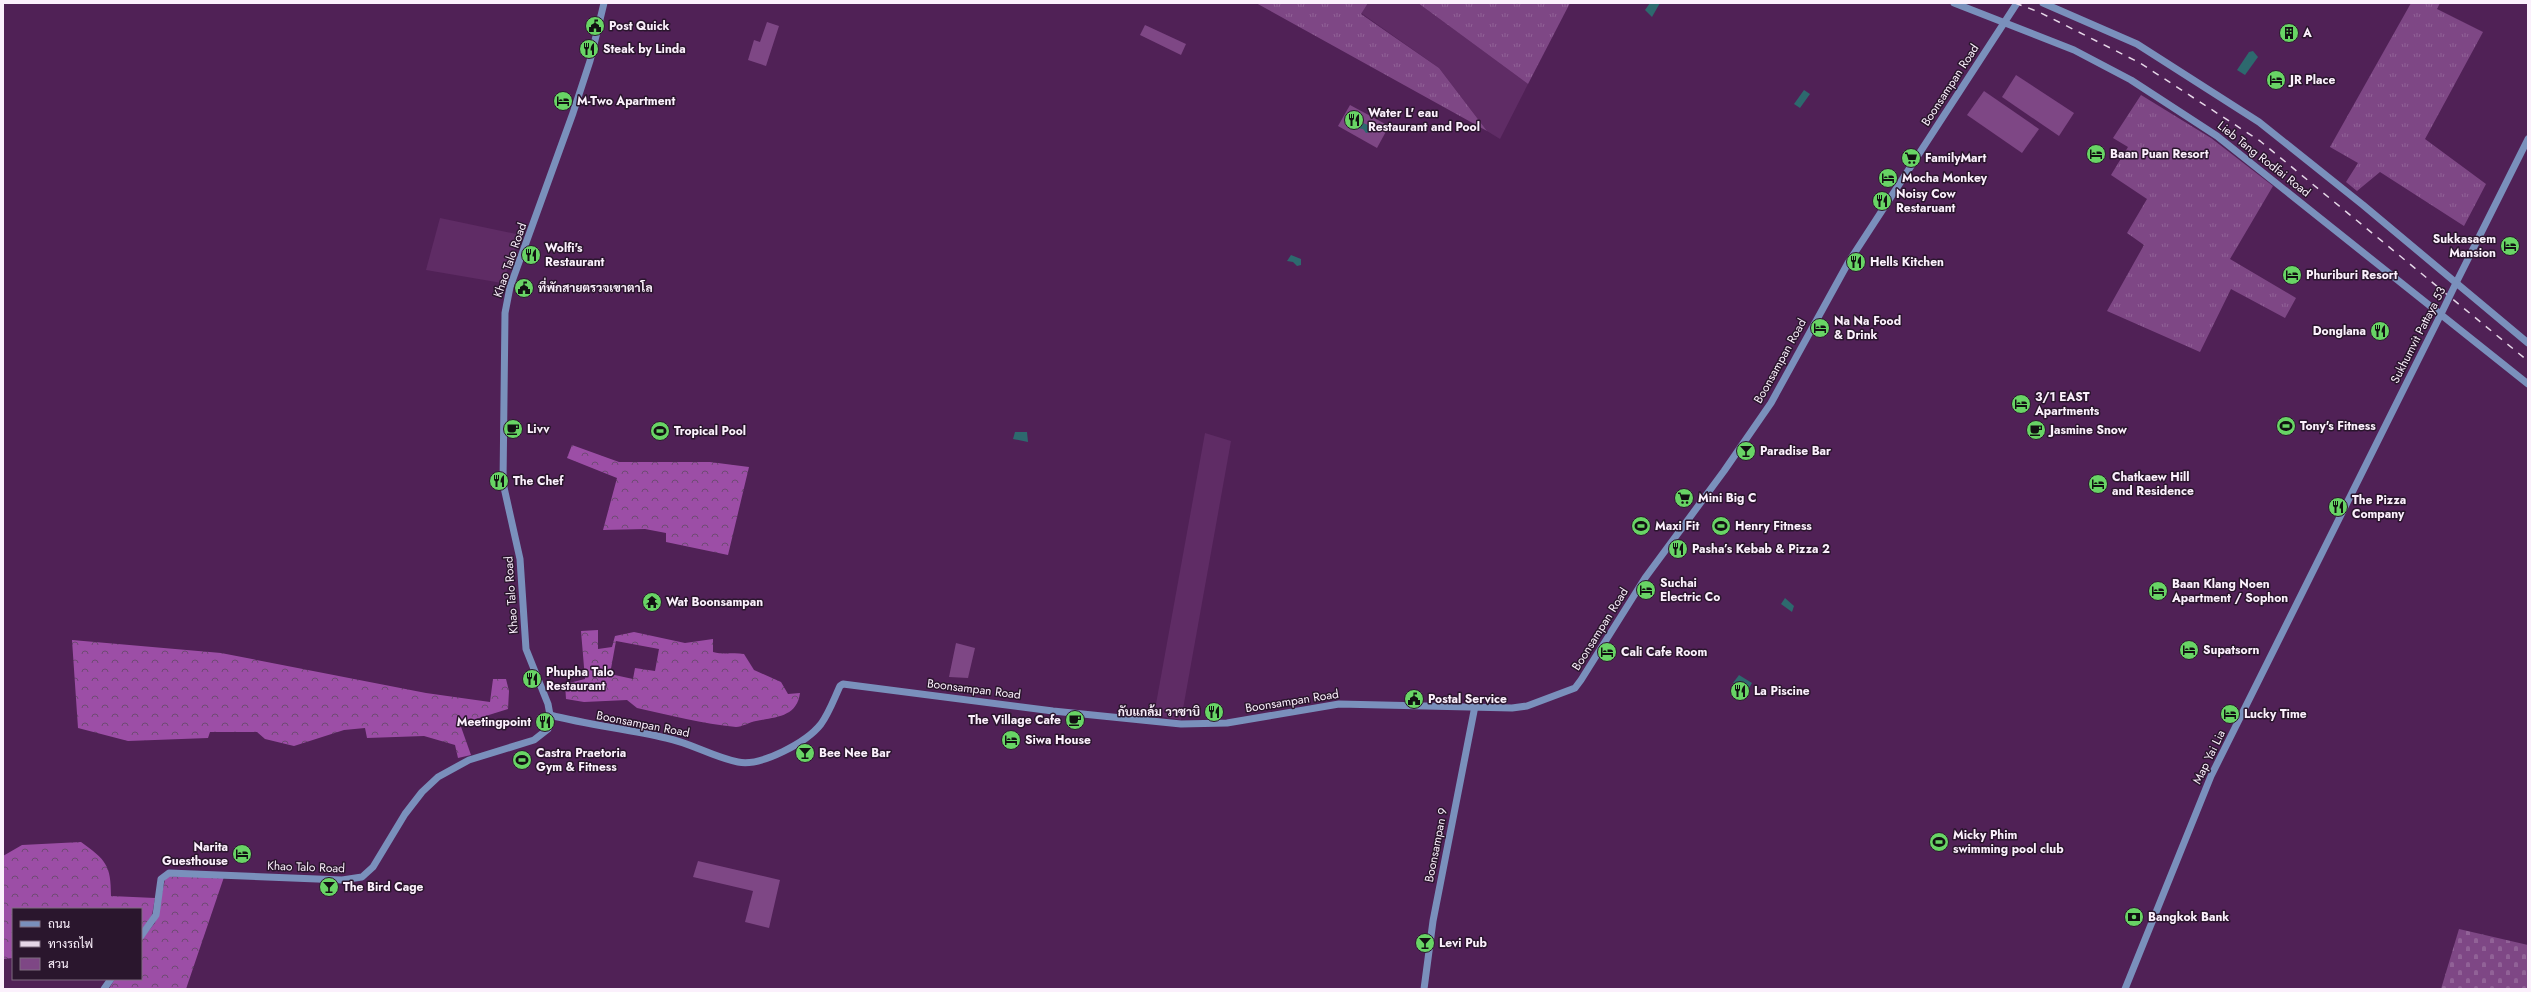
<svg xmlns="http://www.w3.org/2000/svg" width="2531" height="992" font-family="Jost,Sarabun,sans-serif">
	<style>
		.built { fill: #5f2c65 }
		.grass { fill: url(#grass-tufts) }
		.forest { fill: url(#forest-crowns); fill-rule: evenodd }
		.cemetery { fill: url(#cemetery-stones) }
		.green { fill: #7e4785 }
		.water { fill: #2d696e }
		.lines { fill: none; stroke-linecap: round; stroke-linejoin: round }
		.secondary { stroke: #7a90bc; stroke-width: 7 }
		.rail { stroke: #e6d7e8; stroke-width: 1.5; stroke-dasharray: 7 7; stroke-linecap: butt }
		.secondary-bridge { stroke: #7a90bc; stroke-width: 7 }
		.labels { text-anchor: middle; stroke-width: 3; stroke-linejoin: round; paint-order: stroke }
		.poi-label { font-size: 12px; font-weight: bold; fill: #fbf0fc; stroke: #2a162d; text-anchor: start }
		.street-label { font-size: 12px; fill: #fbf0fc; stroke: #2a162d }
	</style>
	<defs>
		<pattern id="grass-tufts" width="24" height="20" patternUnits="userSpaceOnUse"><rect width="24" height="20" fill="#7e4785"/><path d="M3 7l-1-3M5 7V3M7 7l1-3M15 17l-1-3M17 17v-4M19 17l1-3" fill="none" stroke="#916297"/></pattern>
		<pattern id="forest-crowns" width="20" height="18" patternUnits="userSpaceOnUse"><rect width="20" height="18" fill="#9c4ea6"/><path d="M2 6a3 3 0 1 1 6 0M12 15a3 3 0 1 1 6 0" fill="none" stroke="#6f4b74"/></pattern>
		<pattern id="cemetery-stones" width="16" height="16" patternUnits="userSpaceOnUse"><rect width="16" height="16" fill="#7e4785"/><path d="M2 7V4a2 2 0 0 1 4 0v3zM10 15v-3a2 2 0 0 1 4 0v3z" fill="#916297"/></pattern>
	</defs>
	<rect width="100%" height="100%" fill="#502156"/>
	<g class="built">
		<path d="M1368 3H1418L1528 84 1500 139 1487 131 1439 68 1361 13Z"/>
		<path d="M440 218 521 235 502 283 426 270Z"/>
		<path d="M1205 433 1231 441 1181 720 1154 715Z"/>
	</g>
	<g class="grass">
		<path d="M1256 3H1368L1361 14 1439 68 1487 131Z"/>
		<path d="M1418 3H1570L1528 84Z"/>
		<path d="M2411 3H2440L2437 9 2483 32 2425 139 2486 184 2464 226 2380 172 2357 191 2346 182 2358 163 2330 147Z"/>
		<path d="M2141 95 2211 138 2273 186 2230 259 2296 298 2285 318 2231 289 2200 352 2107 311 2144 245 2127 233 2147 199 2111 175 2128 147 2113 138Z"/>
	</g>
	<g class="forest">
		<path d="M572 445 619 462H710L749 467 728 555 666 542V533L645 529 603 530 617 478 567 458Z"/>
		<path d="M598 630V649L612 647 615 636 634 632 685 643 713 639V652C724 655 733 652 744 654L754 670 781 682 788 694 800 693C797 717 776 717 756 721 750 722 742 727 736 727 703 724 669 715 637 708L627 700 584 702 566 699 565 684 585 679 581 631ZM616 641 659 649 655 671 635 668 633 679 610 674Z"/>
		<path d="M72 640 221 653 426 693 490 702 493 679H506L509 691 508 709 460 724 471 755 458 758 455 745 424 736 367 738 365 728 344 730 294 746 265 739 257 732H210L208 738 128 741 78 728Z"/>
		<path d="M81 842C106 860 111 865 111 896L155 898 152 915 141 931V909H13V958L3 959V856L22 845Z"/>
		<path d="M169 876 224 877 186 989H109L115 979H141V940L155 923 165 880Z"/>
	</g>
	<path class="cemetery" d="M2459 929 2528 945V989H2441Z"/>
	<g class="green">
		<path d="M767 22 779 26 766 66 748 60 754 40 760 42Z"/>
		<path d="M1145 25 1186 44 1181 55 1140 35Z"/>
		<path d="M2016 75 2074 113 2059 136 2002 97Z"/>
		<path d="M1984 91 2039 129 2022 153 1967 115Z"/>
		<path d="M1350 105 1389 126 1377 148 1338 126Z"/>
		<path d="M956 643 975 648 968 678 949 677Z"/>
		<path d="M698 861 780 880 769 928 745 922 753 891 693 877Z"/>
	</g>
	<g class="water">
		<path d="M1650 3H1660L1652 17 1645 10Z"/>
		<path d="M2253 51 2258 57 2245 75 2237 70 2249 52Z"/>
		<path d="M1804 90 1810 94 1800 108 1794 104Z"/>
		<path d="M1361 122 1370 126V132L1366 133 1363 129 1356 128Z"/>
		<path d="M1291 255 1301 259V265L1297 266 1293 262 1287 261Z"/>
		<path d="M1015 432H1027L1028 442 1013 439Z"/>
		<path d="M1785 598 1794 606 1792 612 1781 604Z"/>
		<path d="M1739 675 1752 683 1748 690 1733 683Z"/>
	</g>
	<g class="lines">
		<g class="secondary">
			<path d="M1954 3 2074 50 2131 80 2217 136 2528 384"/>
			<path d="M2043 3 2137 44 2259 122 2363 205 2528 343"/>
			<path d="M2456 283 2528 139"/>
			<path d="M550 715C588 725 628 729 666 738 691 743 713 757 738 762 761 767 807 742 821 724 829 713 834 699 840 686L843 684 1053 711 1181 724 1227 723 1339 704 1512 708 1527 706 1575 688 1581 680 1645 578 1724 471 1771 403 1848 263 2017 3"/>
			<path d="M141 936 156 915 161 879 169 873 342 880 362 877 373 867 405 814 422 792 438 777 469 760 534 740 548 729 550 715 548 704 526 649 520 559 503 483 505 313 510 287 573 113 590 61 604 3"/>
			<path d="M104 989 111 979"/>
			<path d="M1424 989 1433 921 1475 706"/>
			<path d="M2125 989 2211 776 2441 314"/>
		</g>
		<path class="rail" d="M2015 3 2039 12 2140 63 2260 141 2528 361"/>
		<path class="secondary-bridge" d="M2441 314 2456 283"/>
	</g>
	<defs>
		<symbol id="civic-disc" viewBox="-11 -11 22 22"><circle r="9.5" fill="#68d465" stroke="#2a162d"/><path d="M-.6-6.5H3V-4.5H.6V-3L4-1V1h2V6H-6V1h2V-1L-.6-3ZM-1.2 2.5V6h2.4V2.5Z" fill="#111"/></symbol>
		<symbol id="building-disc" viewBox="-11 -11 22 22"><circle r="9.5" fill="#68d465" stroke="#2a162d"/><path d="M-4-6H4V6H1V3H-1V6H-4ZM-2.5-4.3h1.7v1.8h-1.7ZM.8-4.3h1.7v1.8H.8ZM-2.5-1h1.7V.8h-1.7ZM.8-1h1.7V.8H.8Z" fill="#111"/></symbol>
		<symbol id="restaurant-disc" viewBox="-11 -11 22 22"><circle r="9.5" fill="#68d465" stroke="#2a162d"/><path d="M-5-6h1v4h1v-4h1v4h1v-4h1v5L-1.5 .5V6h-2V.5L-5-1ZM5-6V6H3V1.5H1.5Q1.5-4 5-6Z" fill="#111"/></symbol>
		<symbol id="hotel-disc" viewBox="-11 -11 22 22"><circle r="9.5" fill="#68d465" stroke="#2a162d"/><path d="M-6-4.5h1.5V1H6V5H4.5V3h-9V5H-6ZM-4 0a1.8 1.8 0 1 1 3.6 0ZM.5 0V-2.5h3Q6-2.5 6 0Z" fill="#111"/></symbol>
		<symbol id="supermarket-disc" viewBox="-11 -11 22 22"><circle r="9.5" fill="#68d465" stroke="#2a162d"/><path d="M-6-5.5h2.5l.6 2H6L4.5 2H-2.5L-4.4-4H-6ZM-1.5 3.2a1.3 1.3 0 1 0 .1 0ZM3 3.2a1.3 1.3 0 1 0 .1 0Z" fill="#111"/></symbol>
		<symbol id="stadium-disc" viewBox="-11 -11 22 22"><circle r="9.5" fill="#68d465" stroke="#2a162d"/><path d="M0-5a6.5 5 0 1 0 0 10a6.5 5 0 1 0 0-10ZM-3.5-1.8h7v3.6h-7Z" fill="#111"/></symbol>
		<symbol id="cafe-disc" viewBox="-11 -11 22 22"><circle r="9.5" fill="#68d465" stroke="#2a162d"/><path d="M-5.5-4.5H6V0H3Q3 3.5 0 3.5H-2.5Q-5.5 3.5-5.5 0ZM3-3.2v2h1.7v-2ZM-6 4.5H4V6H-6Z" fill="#111"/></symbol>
		<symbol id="bar-disc" viewBox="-11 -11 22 22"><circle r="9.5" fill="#68d465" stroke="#2a162d"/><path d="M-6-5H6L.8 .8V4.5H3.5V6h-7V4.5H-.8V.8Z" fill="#111"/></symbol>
		<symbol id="temple-disc" viewBox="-11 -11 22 22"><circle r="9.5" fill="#68d465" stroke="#2a162d"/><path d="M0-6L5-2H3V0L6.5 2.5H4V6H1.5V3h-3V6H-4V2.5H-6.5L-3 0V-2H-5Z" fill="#111"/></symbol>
		<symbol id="bank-disc" viewBox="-11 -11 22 22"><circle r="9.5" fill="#68d465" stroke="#2a162d"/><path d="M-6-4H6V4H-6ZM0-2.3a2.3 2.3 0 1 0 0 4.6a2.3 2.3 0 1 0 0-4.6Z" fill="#111"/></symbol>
	</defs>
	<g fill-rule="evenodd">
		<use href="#civic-disc" x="584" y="15" width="22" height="22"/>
		<use href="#building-disc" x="2278" y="22" width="22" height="22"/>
		<use href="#restaurant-disc" x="578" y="38" width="22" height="22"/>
		<use href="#hotel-disc" x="2265" y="69" width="22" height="22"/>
		<use href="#hotel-disc" x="552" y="90" width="22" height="22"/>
		<use href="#restaurant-disc" x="1343" y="109" width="22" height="22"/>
		<use href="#hotel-disc" x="2085" y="143" width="22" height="22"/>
		<use href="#supermarket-disc" x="1900" y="147" width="22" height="22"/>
		<use href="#hotel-disc" x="1877" y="167" width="22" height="22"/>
		<use href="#restaurant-disc" x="1871" y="190" width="22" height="22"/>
		<use href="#hotel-disc" x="2499" y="235" width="22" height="22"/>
		<use href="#restaurant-disc" x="520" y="244" width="22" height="22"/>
		<use href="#restaurant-disc" x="1845" y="251" width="22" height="22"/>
		<use href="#hotel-disc" x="2281" y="264" width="22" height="22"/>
		<use href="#civic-disc" x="513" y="277" width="22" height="22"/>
		<use href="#hotel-disc" x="1809" y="317" width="22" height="22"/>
		<use href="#restaurant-disc" x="2369" y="320" width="22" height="22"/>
		<use href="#hotel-disc" x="2010" y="393" width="22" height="22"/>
		<use href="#stadium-disc" x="2275" y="415" width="22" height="22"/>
		<use href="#cafe-disc" x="502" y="418" width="22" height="22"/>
		<use href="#cafe-disc" x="2025" y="419" width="22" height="22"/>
		<use href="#stadium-disc" x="649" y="420" width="22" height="22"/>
		<use href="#bar-disc" x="1735" y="440" width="22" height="22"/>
		<use href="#restaurant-disc" x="488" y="470" width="22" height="22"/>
		<use href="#hotel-disc" x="2087" y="473" width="22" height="22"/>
		<use href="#supermarket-disc" x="1673" y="487" width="22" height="22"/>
		<use href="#restaurant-disc" x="2327" y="496" width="22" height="22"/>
		<use href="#stadium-disc" x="1630" y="515" width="22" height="22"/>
		<use href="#stadium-disc" x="1710" y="515" width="22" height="22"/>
		<use href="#restaurant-disc" x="1667" y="538" width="22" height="22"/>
		<use href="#hotel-disc" x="1635" y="579" width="22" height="22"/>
		<use href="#hotel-disc" x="2147" y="580" width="22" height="22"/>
		<use href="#temple-disc" x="641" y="591" width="22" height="22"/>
		<use href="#hotel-disc" x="2178" y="639" width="22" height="22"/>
		<use href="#hotel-disc" x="1596" y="641" width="22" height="22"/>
		<use href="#restaurant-disc" x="521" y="668" width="22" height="22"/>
		<use href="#restaurant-disc" x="1729" y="680" width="22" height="22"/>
		<use href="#civic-disc" x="1403" y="688" width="22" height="22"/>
		<use href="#restaurant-disc" x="1203" y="701" width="22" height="22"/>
		<use href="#hotel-disc" x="2219" y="703" width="22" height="22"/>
		<use href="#cafe-disc" x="1064" y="709" width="22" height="22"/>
		<use href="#restaurant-disc" x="534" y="711" width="22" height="22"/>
		<use href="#hotel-disc" x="1000" y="729" width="22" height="22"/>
		<use href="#bar-disc" x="794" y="742" width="22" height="22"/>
		<use href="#stadium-disc" x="511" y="749" width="22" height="22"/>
		<use href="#stadium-disc" x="1928" y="831" width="22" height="22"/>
		<use href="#hotel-disc" x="231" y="843" width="22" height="22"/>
		<use href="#bar-disc" x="318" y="876" width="22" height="22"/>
		<use href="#bank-disc" x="2123" y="906" width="22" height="22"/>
		<use href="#bar-disc" x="1414" y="932" width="22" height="22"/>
	</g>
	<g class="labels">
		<g class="poi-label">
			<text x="609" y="30">Post Quick</text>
			<text x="2303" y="37">A</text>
			<text x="603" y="53">Steak by Linda</text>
			<text x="2290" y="84">JR Place</text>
			<text x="577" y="105">M-Two Apartment</text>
			<text x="1368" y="117">Water L' eau<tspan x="1368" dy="14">Restaurant and Pool</tspan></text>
			<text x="2110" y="158">Baan Puan Resort</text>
			<text x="1925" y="162">FamilyMart</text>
			<text x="1902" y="182">Mocha Monkey</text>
			<text x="1896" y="198">Noisy Cow<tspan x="1896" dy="14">Restaruant</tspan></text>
			<text x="2496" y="243" text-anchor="end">Sukkasaem<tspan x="2496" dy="14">Mansion</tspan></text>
			<text x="545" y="252">Wolfi's<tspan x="545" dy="14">Restaurant</tspan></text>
			<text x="1870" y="266">Hells Kitchen</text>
			<text x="2306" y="279">Phuriburi Resort</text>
			<text x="538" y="292">ที่พักสายตรวจเขาตาโล</text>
			<text x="1834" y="325">Na Na Food<tspan x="1834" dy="14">&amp; Drink</tspan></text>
			<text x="2366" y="335" text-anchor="end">Donglana</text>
			<text x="2035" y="401">3/1 EAST<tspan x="2035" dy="14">Apartments</tspan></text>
			<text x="2300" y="430">Tony's Fitness</text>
			<text x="527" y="433">Livv</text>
			<text x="2050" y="434">Jasmine Snow</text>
			<text x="674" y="435">Tropical Pool</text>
			<text x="1760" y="455">Paradise Bar</text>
			<text x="2112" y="481">Chatkaew Hill<tspan x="2112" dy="14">and Residence</tspan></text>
			<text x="513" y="485">The Chef</text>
			<text x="1698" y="502">Mini Big C</text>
			<text x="2352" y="504">The Pizza<tspan x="2352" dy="14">Company</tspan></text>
			<text x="1655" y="530">Maxi Fit</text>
			<text x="1735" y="530">Henry Fitness</text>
			<text x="1692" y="553">Pasha’s Kebab &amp; Pizza 2</text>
			<text x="1660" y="587">Suchai<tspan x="1660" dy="14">Electric Co</tspan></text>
			<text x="2172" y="588">Baan Klang Noen<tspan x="2172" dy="14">Apartment / Sophon</tspan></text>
			<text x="666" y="606">Wat Boonsampan</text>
			<text x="2203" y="654">Supatsorn</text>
			<text x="1621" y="656">Cali Cafe Room</text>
			<text x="546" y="676">Phupha Talo<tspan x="546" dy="14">Restaurant</tspan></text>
			<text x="1754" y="695">La Piscine</text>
			<text x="1428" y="703">Postal Service</text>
			<text x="1200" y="716" text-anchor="end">กับแกล้ม วาซาบิ</text>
			<text x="2244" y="718">Lucky Time</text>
			<text x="1061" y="724" text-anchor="end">The Village Cafe</text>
			<text x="531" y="726" text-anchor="end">Meetingpoint</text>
			<text x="1025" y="744">Siwa House</text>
			<text x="536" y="757">Castra Praetoria<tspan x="536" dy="14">Gym &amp; Fitness</tspan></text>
			<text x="819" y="757">Bee Nee Bar</text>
			<text x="1953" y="839">Micky Phim<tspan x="1953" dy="14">swimming pool club</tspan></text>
			<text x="228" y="851" text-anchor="end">Narita<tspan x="228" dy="14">Guesthouse</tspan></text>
			<text x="343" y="891">The Bird Cage</text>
			<text x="2148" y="921">Bangkok Bank</text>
			<text x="1439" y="947">Levi Pub</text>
		</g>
		<g class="street-label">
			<text transform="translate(1950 85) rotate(-57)" y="4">Boonsampan Road</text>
			<text transform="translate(2264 159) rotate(38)" y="4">Lieb Tang Rodfai Road</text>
			<text transform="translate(510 260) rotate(-71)" y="4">Khao Talo Road</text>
			<text transform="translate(2418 335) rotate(-63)" y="4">Sukhumvit Pattaya 53</text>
			<text transform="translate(1780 361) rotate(-61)" y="4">Boonsampan Road</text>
			<text transform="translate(511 595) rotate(-94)" y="4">Khao Talo Road</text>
			<text transform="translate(1600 629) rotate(-58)" y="4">Boonsampan Road</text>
			<text transform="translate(974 689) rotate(7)" y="4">Boonsampan Road</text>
			<text transform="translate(1292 701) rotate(-9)" y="4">Boonsampan Road</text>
			<text transform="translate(643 724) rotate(11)" y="4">Boonsampan Road</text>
			<text transform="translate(2209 757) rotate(-64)" y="4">Map Yai Lia</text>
			<text transform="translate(1436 845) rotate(-79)" y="4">Boonsampan 9</text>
			<text transform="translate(306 867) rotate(2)" y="4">Khao Talo Road</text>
		</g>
	</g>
	<rect width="2531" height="992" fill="none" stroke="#fbf0fc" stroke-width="8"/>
	<rect x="12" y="908" width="130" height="72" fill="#2a162d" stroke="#7e6d80"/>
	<rect x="20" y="921" width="20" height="6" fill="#7a90bc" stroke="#7e6d80"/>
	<text x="48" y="928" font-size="12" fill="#fbf0fc">ถนน</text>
	<rect x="20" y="941" width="20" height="6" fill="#e6d7e8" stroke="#7e6d80"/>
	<text x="48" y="948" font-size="12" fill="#fbf0fc">ทางรถไฟ</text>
	<rect x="20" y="958" width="20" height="12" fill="#7e4785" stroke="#7e6d80"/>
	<text x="48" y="968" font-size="12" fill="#fbf0fc">สวน</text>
</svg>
